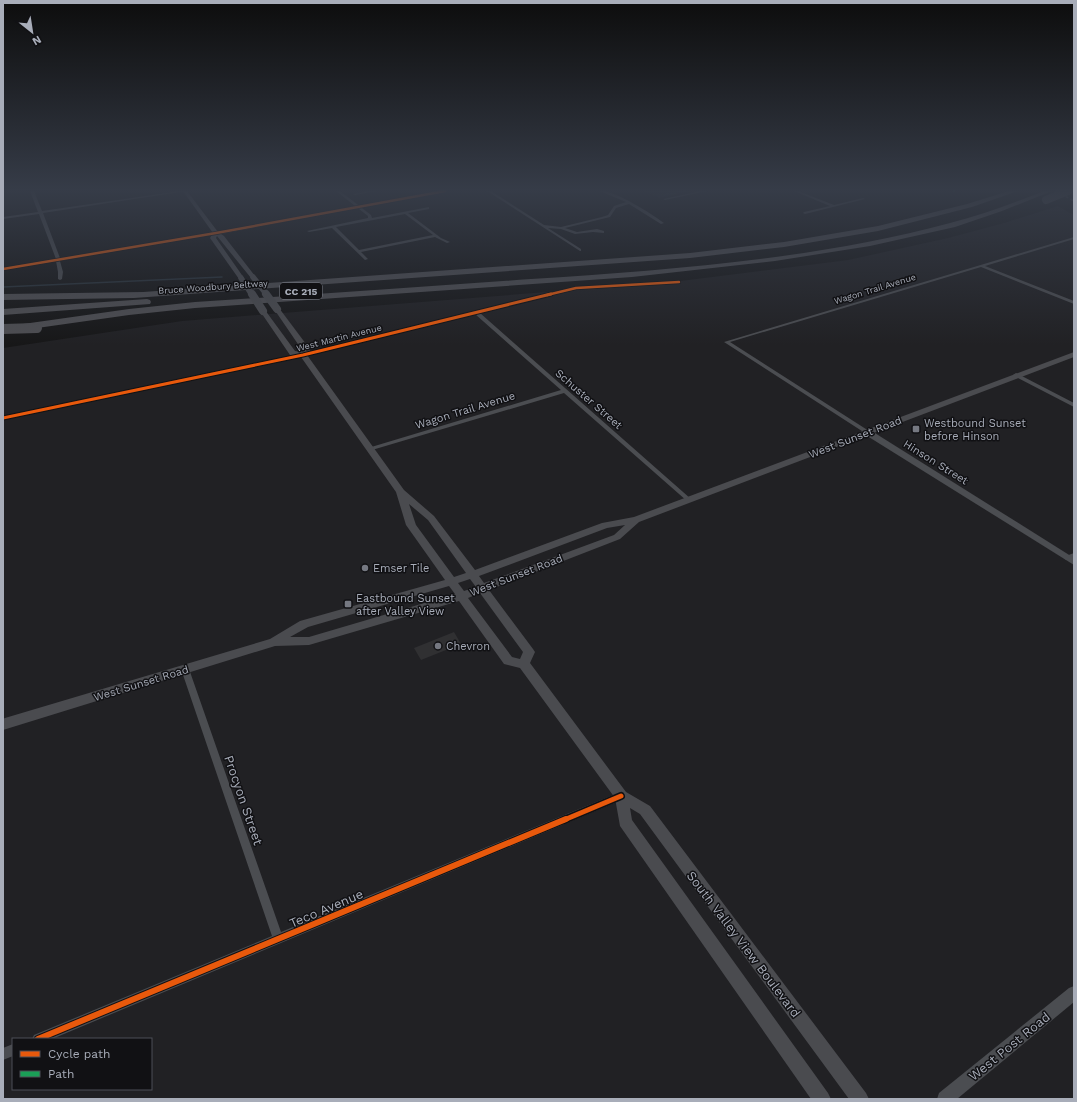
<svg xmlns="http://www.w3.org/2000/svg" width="1077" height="1102" font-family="'Work Sans',sans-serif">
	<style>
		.built { fill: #212124; fill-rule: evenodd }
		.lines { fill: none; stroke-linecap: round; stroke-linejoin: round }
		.stream { stroke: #2a333b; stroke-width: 1.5 }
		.building { fill: #303032 }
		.minor { fill: #4b4d51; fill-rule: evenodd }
		.tertiary { fill: #4b4d51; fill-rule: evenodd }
		.secondary { fill: #4a4b4f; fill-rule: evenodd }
		.motorway { fill: #4e4e52; fill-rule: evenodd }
		.rail { stroke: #4b4d50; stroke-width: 1.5; stroke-dasharray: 3 2.5; stroke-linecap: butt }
		.secondary-bridge-far1 { stroke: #4a4b4f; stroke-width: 5.5 }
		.secondary-bridge { stroke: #4a4b4f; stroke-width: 8 }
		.motorway-bridge-far1 { stroke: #4e4e52; stroke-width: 8 }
		.motorway-bridge { stroke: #4e4e52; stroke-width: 10 }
		.quiet { stroke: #1a9f57; stroke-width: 1.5; stroke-dasharray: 3.5 1.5; stroke-linecap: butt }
		.cycleway-far3-casing { stroke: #111114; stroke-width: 4 }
		.cycleway-far2-casing { stroke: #111114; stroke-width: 5 }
		.cycleway-far1-casing { stroke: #111114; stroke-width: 8 }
		.cycleway-casing { stroke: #111114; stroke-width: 8 }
		.cycleway-far3 { stroke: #e8590c; stroke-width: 2.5 }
		.cycleway-far2 { stroke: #e8590c; stroke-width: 3 }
		.cycleway-far1 { stroke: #e8590c; stroke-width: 5 }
		.cycleway { stroke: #e8590c; stroke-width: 6 }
		.poi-dot { fill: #757881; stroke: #111114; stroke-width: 1.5 }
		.labels { text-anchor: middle; stroke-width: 3; stroke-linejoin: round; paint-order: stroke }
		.far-street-label { font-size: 9px; fill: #a8adb9; stroke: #111114 }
		.shield { fill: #111114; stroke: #7b7e88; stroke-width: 1 }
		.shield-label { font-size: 10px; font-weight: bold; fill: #a8adb9 }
		.street-label { font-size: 11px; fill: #a8adb9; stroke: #111114 }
		.poi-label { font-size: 11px; fill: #a8adb9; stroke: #111114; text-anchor: start }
		.near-street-label { font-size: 13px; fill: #a8adb9; stroke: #111114 }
	</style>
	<rect width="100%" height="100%" fill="#171718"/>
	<g class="built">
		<path d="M645 191H693L659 198Z"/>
		<path d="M1058 206 1074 215V1099H3V348L182 321 672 282 848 260 948 238 1004 223ZM13 1039H151V1089H13Z"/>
	</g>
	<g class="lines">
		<g class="stream">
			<path d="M664 195 684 191"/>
			<path d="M3 287 222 277"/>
		</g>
	</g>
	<path class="building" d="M454 632 461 644 421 660 414 648Z"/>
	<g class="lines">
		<g class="minor">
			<path d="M30 191H34L42 211 180 191H187L43 213 60 258 216 232 218 233 60 261 63 272 62 279 60 280 58 279V272L56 261 3 270V268L56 259 39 214 3 219V217L38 212Z"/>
			<path d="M336 191H340L371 215 372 218 429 207V209L408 213 441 238 450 242 447 243 435 237 361 252 368 259 365 260 332 228 309 232 307 231 368 218V216ZM405 214 433 235 359 250 336 227Z"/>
			<path d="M370 191H376L355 195 353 194Z"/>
			<path d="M487 191H491L544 225 561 227 602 217 608 215 614 206 626 202 602 192 601 191C616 191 652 214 664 223L661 224 629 204 616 208 610 217 565 228 577 232 597 229 604 231V233L593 232 575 234 561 229 548 228 581 249V251H580Z"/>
			<path d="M701 191H707L665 200 663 199Z"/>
			<path d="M794 191H798L834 205 863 198 865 199 805 214 803 213 804 212 830 206Z"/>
			<path d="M1074 237V239L985 266 1074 301V304L981 267 730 342 869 431V433H865L724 342Z"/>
			<path d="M679 281 681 282V283L576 289 480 313 691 499 692 500 691 501H687L564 393 372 450H368L367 449 368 448 561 390 475 314 303 357 3 420V416L303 353 576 287Z"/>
			<path d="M1016 373 1074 403V407L1014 376 1013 375Z"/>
			<path d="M1074 553V558L1068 560H1066L1064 558 1066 556Z"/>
			<path d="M185 666 188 667 189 669 281 932 618 793 621 792 624 793 626 796 624 799 52 1039H32L34 1035 272 936 181 669 182 667Z"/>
			<path d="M13 1044V1056L3 1060V1048Z"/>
		</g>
		<g class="tertiary">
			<path d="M439 191H447L216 235 213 233Z"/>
			<path d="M864 430H870L1074 558V565L864 434Z"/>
			<path d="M1074 986V1002L957 1099H937L939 1093 1069 988Z"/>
		</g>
		<g class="secondary">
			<path d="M183 191H187L218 232 224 236 255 276V278H251L217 236 216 238 244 278 239 279 210 238 213 233Z"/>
			<path d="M275 308H279L309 348 310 350 307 355 404 490 434 516 475 570 602 523 634 517 1074 352V357L639 522 620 539 489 590 533 649 535 652 530 663 626 792 650 806 866 1093 869 1099H849L640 814 630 808 632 820 828 1093 831 1099H811L620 826 615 798 520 668 504 664 459 601 309 645 275 646 3 730V719L5 718 270 639 300 621 445 580 406 525 396 492 301 357 290 355 260 311 265 310 295 351 301 352 302 350 274 309ZM409 504 428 520 466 573 454 577 416 525ZM625 525 614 535 484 583 479 576 607 528ZM470 579 476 587 464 591 458 583ZM449 586 455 594 309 637H290L308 627ZM480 593 523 652 520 659 512 657 468 598Z"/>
		</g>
		<g class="motorway">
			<path d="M1009 191H1018L972 207 878 231 784 247 690 258 134 298 3 300V294L143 292 690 253 784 242 878 226 967 204Z"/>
			<path d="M1044 191H1052L1002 211 955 227 870 246 775 261 632 277 195 308 129 315 23 330 19 327 23 324 129 309 195 302C307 295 419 287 531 279 669 270 817 259 950 223 982 215 1013 203 1044 191Z"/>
			<path d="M147 299 150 300 151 302 150 304 3 315V309Z"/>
		</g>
		<path class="rail" d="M1056 191 1074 201"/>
		<g class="secondary-bridge-far1">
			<path d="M253 277 267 295"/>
			<path d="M241 278 252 295"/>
		</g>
		<g class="secondary-bridge">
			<path d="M252 294 263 311"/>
			<path d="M266 294 277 309"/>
		</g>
		<path class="motorway-bridge-far1" d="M1046 200 1068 191"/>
		<path class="motorway-bridge" d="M3 329 37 328"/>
		<path class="quiet" d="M953 191H955"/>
		<defs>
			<g id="cycleway-far3">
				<path d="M3 269 216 233 445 191"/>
				<path d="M547 295 576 288 679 282"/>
			</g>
			<path id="cycleway-far2" d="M3 418 303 355 551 294"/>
			<path id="cycleway-far1" d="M564 820 621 796"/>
			<path id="cycleway" d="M38 1039 566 819"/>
		</defs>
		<use href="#cycleway-far3" class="cycleway-far3-casing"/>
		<use href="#cycleway-far2" class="cycleway-far2-casing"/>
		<use href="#cycleway-far1" class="cycleway-far1-casing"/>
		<use href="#cycleway" class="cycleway-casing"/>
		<use href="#cycleway-far3" class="cycleway-far3"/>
		<use href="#cycleway-far2" class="cycleway-far2"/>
		<use href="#cycleway-far1" class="cycleway-far1"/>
		<use href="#cycleway" class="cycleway"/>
	</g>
	<linearGradient id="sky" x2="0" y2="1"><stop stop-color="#0d0d0d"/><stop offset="0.55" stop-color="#363c48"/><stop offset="1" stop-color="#363c48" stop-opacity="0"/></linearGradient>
	<rect width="1077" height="345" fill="url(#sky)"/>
	<g class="poi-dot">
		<rect x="912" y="425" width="8" height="8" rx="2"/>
		<circle cx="365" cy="568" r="4"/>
		<rect x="344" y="600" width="8" height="8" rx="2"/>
		<circle cx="438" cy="646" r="4"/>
	</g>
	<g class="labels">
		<g class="far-street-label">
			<text transform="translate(213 287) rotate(-4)" y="3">Bruce Woodbury Beltway</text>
			<text transform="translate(875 289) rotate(-17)" y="3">Wagon Trail Avenue</text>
			<text transform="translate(339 338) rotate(-14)" y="3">West Martin Avenue</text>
		</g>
		<rect class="shield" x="280" y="283" width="42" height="16" rx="3"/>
		<g class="shield-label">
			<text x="301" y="295">CC 215</text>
		</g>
		<g class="street-label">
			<text transform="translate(589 399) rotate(41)" y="4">Schuster Street</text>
			<text transform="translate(465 410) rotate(-17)" y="4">Wagon Trail Avenue</text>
			<text transform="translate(855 437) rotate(-21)" y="4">West Sunset Road</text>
			<text transform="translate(936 462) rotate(32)" y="4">Hinson Street</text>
			<text transform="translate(516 575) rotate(-21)" y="4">West Sunset Road</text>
			<text transform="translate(141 683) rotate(-17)" y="4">West Sunset Road</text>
		</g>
		<g class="poi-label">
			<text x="924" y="427">Westbound Sunset<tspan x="924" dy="13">before Hinson</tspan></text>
			<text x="373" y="572">Emser Tile</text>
			<text x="356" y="602">Eastbound Sunset<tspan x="356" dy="13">after Valley View</tspan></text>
			<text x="446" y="650">Chevron</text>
		</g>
		<g class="near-street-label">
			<text transform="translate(244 800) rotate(71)" y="5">Procyon Street</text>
			<text transform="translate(326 908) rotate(-23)" y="5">Teco Avenue</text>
			<text transform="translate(744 944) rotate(53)" y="5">South Valley View Boulevard</text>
			<text transform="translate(1009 1046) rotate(-39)" y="5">West Post Road</text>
		</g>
	</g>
	<rect width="1077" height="1102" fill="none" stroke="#a8adb9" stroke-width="8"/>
	<rect x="12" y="1038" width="140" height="52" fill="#111114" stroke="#4d4f56"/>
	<rect x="20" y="1051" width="20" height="6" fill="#e8590c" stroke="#4d4f56"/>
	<text x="48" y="1058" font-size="12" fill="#a8adb9">Cycle path</text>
	<rect x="20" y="1071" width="20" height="6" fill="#1a9f57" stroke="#4d4f56"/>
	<text x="48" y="1078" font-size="12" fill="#a8adb9">Path</text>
	<g transform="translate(32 32) rotate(150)" stroke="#111114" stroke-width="3" paint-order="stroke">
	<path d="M0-3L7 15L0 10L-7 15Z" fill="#a8adb9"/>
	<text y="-6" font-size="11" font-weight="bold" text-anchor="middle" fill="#a8adb9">N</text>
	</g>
</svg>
